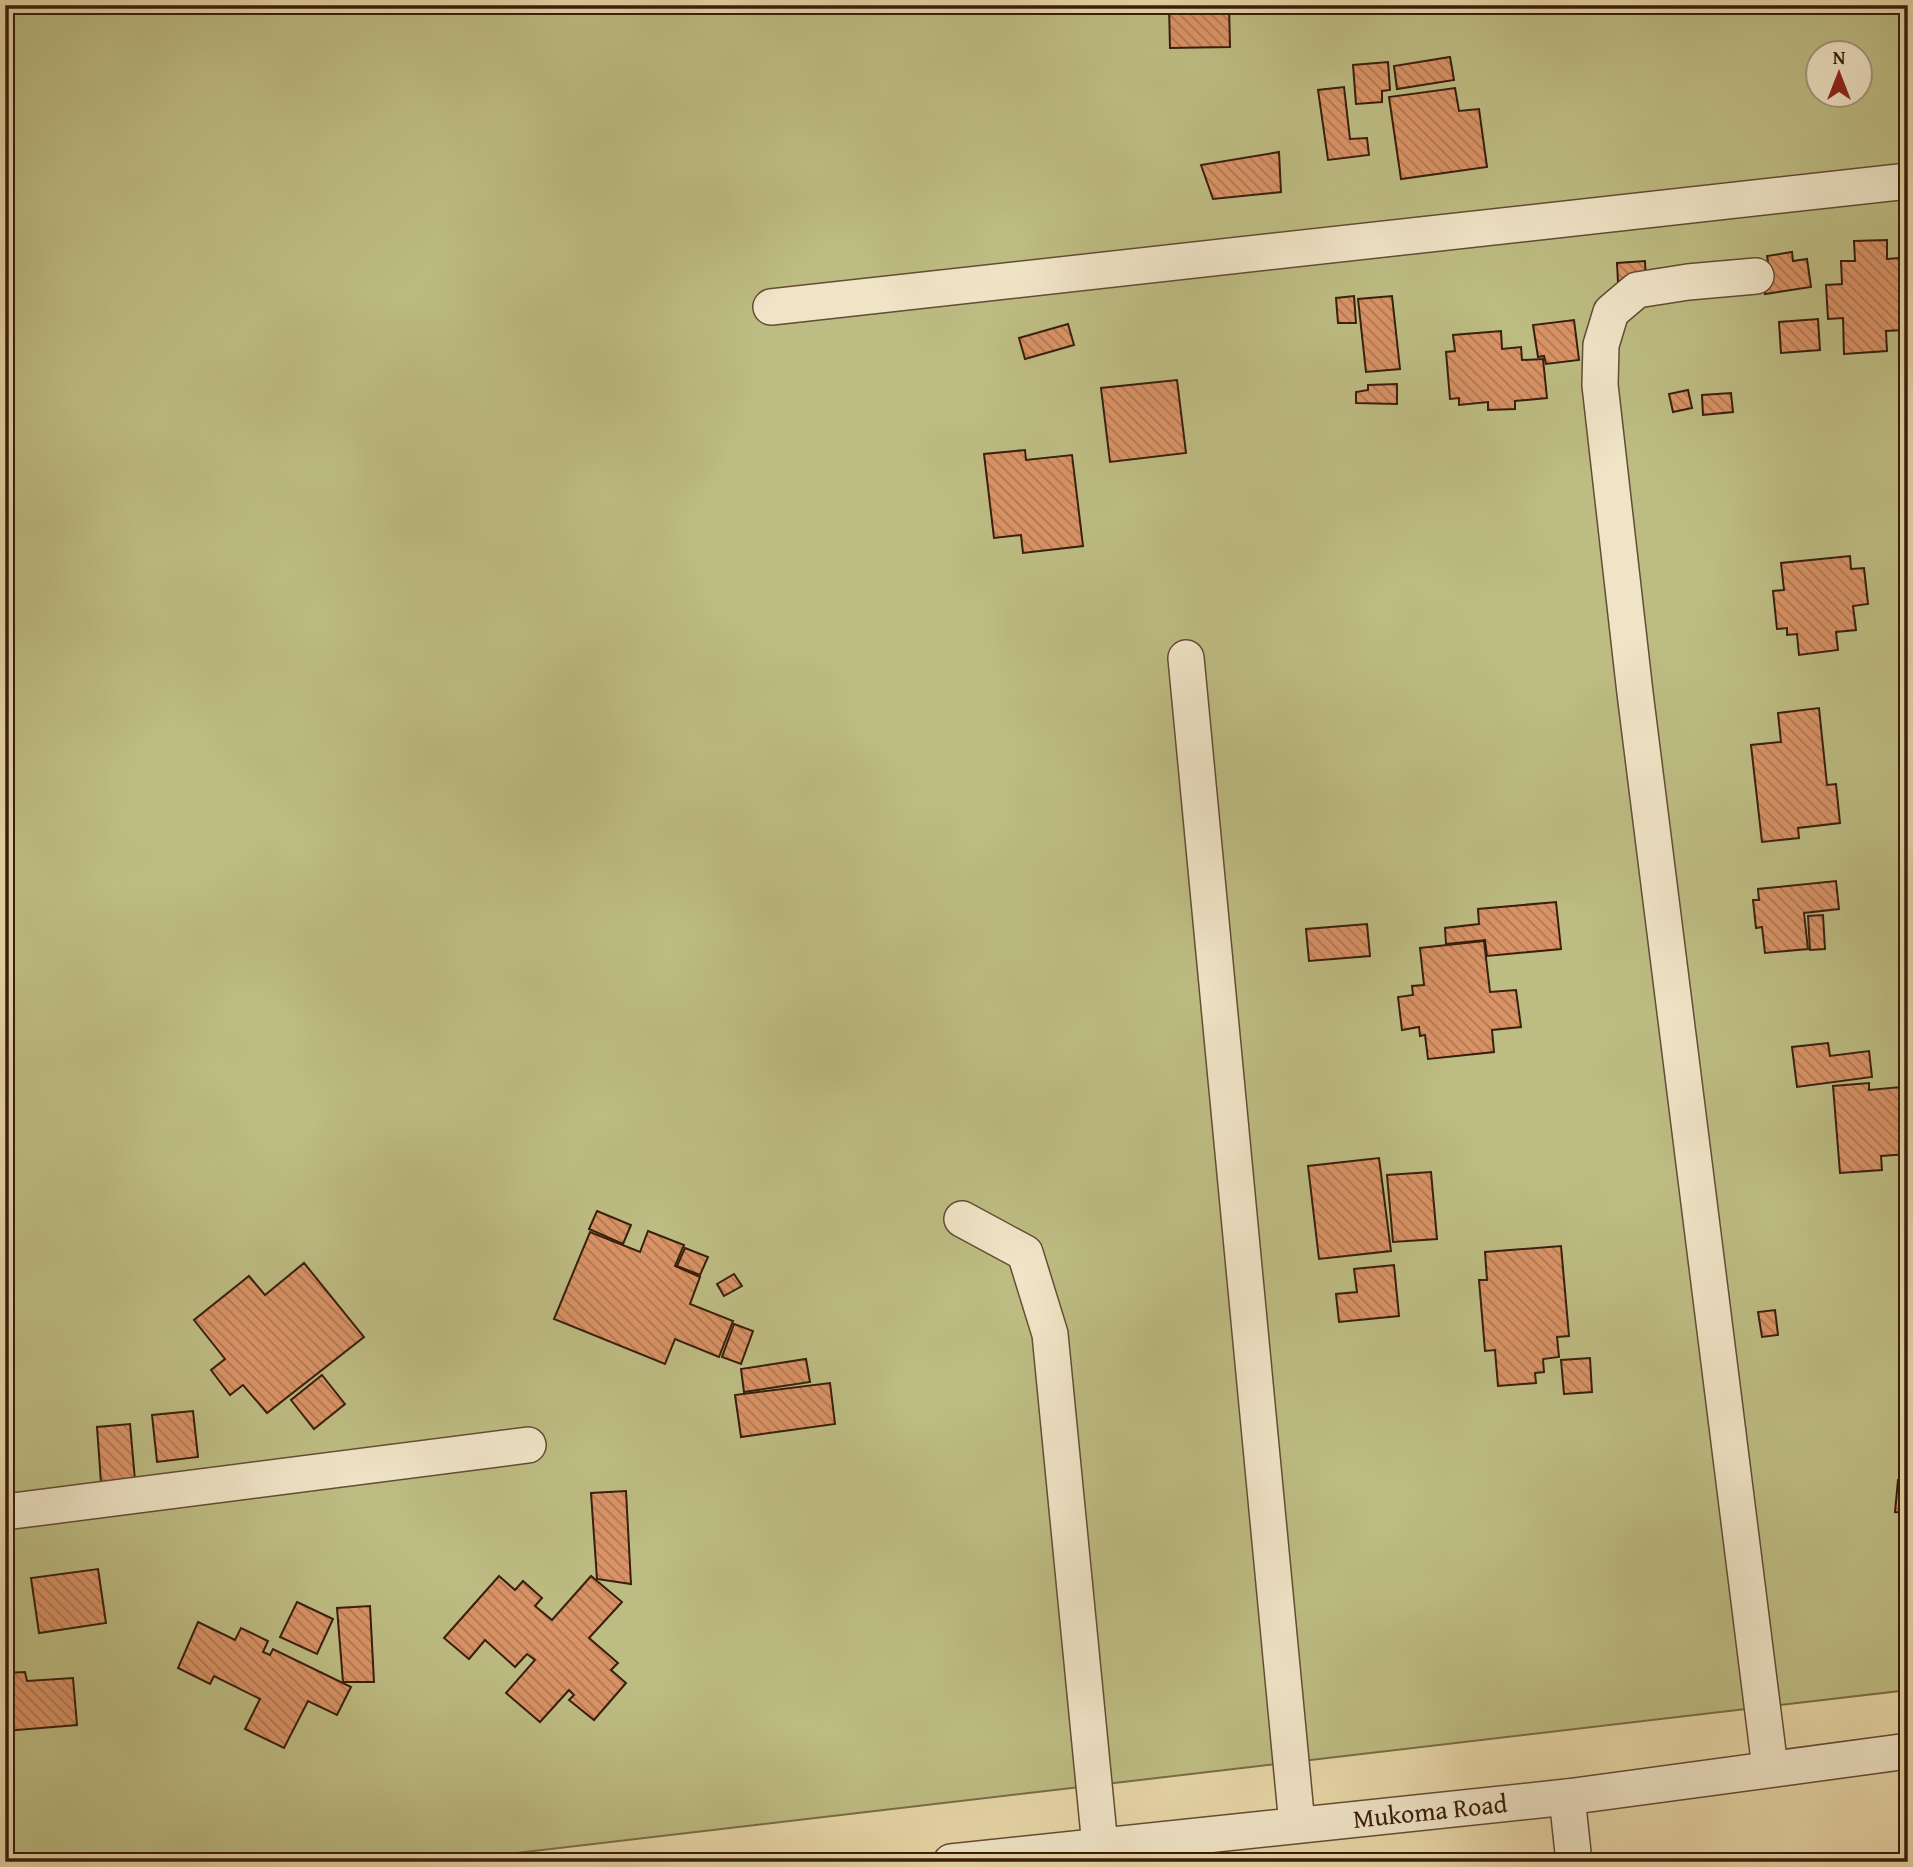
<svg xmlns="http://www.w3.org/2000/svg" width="1913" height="1867" font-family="'Gentium Book Plus',serif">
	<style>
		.green { fill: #bdbc82; stroke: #7a6d48; stroke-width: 2; fill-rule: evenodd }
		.building { fill: url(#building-back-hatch); stroke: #381e0d; stroke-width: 2 }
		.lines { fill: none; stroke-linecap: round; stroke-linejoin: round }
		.street-casing { stroke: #644c34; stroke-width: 38 }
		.street { stroke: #efe4c6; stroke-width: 35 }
		.labels { text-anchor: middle; stroke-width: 5; stroke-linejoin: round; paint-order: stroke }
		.street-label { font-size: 26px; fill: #381e0d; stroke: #efe4c6 }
	</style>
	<defs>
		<pattern id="building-back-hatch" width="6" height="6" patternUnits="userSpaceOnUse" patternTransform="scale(1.75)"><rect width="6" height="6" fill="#d99366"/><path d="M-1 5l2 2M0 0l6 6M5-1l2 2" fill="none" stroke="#b17752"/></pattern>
	</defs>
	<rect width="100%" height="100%" fill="#e7d6a7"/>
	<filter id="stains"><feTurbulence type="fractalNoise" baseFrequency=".00286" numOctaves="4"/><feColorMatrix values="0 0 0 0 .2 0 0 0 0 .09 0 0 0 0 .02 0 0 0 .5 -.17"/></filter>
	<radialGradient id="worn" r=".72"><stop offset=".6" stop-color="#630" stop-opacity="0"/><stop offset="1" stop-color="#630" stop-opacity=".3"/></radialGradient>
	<path class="green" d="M5 5H1908V1690L440 1862H5ZM1818 52H1860V94H1818Z"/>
	<g class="building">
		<path d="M1169 5H1229L1230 47 1170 48Z"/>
		<path d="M1450 57 1454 80 1397 89 1394 66Z"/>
		<path d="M1388 62 1390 90 1382 91V102L1356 104 1353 65Z"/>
		<path d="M1344 87 1350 139 1367 138 1369 155 1328 160 1318 90Z"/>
		<path d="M1455 88 1459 111 1479 109 1487 167 1401 179 1389 97Z"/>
		<path d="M1279 152 1281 192 1213 199 1201 165Z"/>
		<path d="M1887 240V259L1899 258V267L1908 266V314H1903V330L1886 331 1887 351 1844 354 1843 318 1828 319 1826 285 1842 284 1841 261H1855L1854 241Z"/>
		<path d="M1792 252 1793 261 1807 259 1811 287 1765 294 1761 269 1769 267 1767 256Z"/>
		<path d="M1645 261 1646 281 1618 282 1617 263Z"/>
		<path d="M1354 296 1356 323H1338L1336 298Z"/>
		<path d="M1392 296 1400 369 1366 372 1358 299Z"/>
		<path d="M1818 319 1820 350 1781 353 1779 322Z"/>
		<path d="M1574 320 1579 360 1546 364 1544 356 1538 357 1533 325Z"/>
		<path d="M1068 324 1074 345 1025 359 1019 338Z"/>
		<path d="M1501 331 1502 349 1521 347 1522 360 1543 359 1547 398 1515 401V409L1488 410V402L1459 405V398L1450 399 1446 352 1455 351 1453 335Z"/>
		<path d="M1177 380 1186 453 1110 462 1101 388Z"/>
		<path d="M1397 384V404L1356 403V392L1368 390V385Z"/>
		<path d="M1688 390 1692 408 1673 412 1669 394Z"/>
		<path d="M1731 393 1733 412 1703 415 1702 395Z"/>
		<path d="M1025 450 1026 460 1072 455 1083 546 1023 553 1021 535 994 538 984 454Z"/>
		<path d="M1850 556 1851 569 1864 568 1868 604 1853 606 1856 630 1836 632 1838 650 1799 655 1797 634 1787 635V628L1777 629 1773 591 1784 590 1781 563Z"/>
		<path d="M1819 708 1827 785 1836 784 1840 823 1798 828 1799 838 1762 842 1751 745 1781 742 1778 713Z"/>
		<path d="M1836 881 1839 909 1804 913 1808 949 1765 953 1762 927 1756 928 1753 900H1759L1758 889Z"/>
		<path d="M1556 902 1561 949 1487 956 1485 940 1446 944 1445 928 1479 924 1478 909Z"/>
		<path d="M1823 915 1825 949 1810 950 1808 916Z"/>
		<path d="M1367 924 1370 956 1309 961 1306 929Z"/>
		<path d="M1484 941 1490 992 1516 990 1521 1027 1492 1030 1494 1052 1428 1059 1425 1035 1420 1036 1419 1027 1402 1030 1398 997 1413 995 1412 986 1424 985 1420 948Z"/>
		<path d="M1828 1043 1830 1056 1869 1051 1872 1077 1797 1087 1792 1047Z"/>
		<path d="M1869 1083V1090L1901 1087 1903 1108 1908 1107V1154L1881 1156 1882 1170 1840 1173 1833 1086Z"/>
		<path d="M1379 1158 1391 1251 1319 1259 1308 1166Z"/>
		<path d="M1431 1172 1437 1239 1393 1242 1387 1175Z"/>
		<path d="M597 1211 631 1225 623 1244 589 1229Z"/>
		<path d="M648 1231 684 1245 675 1266 700 1277 690 1304 733 1321 719 1357 675 1339 665 1364 554 1319 590 1232 640 1252Z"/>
		<path d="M1561 1246 1569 1336 1557 1337 1559 1357 1543 1359 1544 1372 1535 1373 1536 1383 1498 1386 1495 1350 1485 1351 1479 1280H1487L1485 1252Z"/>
		<path d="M685 1248 708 1257 700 1275 677 1266Z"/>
		<path d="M304 1263 364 1337 267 1413 243 1385 230 1395 211 1370 225 1359 194 1320 249 1276 265 1295Z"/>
		<path d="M1394 1265 1399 1316 1339 1322 1336 1294 1357 1292 1354 1269Z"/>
		<path d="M734 1274 742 1286 724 1296 717 1284Z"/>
		<path d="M1775 1310 1778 1335 1762 1337 1758 1312Z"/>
		<path d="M734 1324 753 1331 741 1364 722 1357Z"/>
		<path d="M1590 1358 1592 1392 1564 1394 1561 1360Z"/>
		<path d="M806 1359 810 1382 744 1392 741 1369Z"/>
		<path d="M322 1375 345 1404 314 1429 291 1400Z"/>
		<path d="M830 1383 835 1424 741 1437 735 1395Z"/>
		<path d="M193 1411 198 1457 157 1462 152 1415Z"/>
		<path d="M130 1424 135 1480 101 1483 97 1427Z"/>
		<path d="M1898 1480 1908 1481V1513L1895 1512Z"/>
		<path d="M626 1491 631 1584 597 1579 591 1493Z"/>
		<path d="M98 1569 106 1623 39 1633 31 1578Z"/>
		<path d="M499 1576 515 1590 523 1581 542 1598 535 1606 552 1620 591 1576 622 1602 589 1638 618 1663 611 1670 626 1683 594 1720 569 1700 574 1695 569 1690 540 1722 506 1693 535 1660 527 1654 515 1667 485 1640 469 1659 444 1638Z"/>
		<path d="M297 1602 333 1619 317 1654 280 1637Z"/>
		<path d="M370 1606 374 1682H343L337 1608Z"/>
		<path d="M198 1622 235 1640 241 1628 268 1641 263 1652 270 1655 273 1649 351 1687 337 1715 308 1701 284 1748 245 1729 260 1699 214 1676 210 1684 178 1668Z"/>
		<path d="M25 1672 27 1681 73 1678 77 1725 5 1731V1673Z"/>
	</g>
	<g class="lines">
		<defs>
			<g id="street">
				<path d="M1756 276 1688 282 1637 290 1611 312 1601 345 1600 385 1635 693 1770 1768"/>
				<path d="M771 307 1908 181"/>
				<path d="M1186 658 1297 1825"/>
				<path d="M962 1219 1025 1253 1050 1334 1100 1846"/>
				<path d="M5 1512 528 1445"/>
				<path d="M1567 1797 1574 1862"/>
				<path d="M951 1862 1567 1797 1908 1751"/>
			</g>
		</defs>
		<use href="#street" class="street-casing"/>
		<use href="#street" class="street"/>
	</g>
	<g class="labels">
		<g class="street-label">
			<text transform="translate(1430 1811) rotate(-6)" y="9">Mukoma Road</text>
		</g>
	</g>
	<rect width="1913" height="1867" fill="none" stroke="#e7d6a7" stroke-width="28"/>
	<rect x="7" y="7" width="1899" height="1853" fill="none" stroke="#381e0d" stroke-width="3.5"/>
	<rect x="14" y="14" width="1885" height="1839" fill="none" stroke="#381e0d" stroke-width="2"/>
	<g transform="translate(1839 74)"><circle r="33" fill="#efe4c6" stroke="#a6957c" stroke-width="2"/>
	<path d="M0-5L12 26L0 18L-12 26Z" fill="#8f2418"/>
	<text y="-10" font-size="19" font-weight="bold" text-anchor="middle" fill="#381e0d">N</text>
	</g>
	<rect width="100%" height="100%" filter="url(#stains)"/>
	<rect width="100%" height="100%" fill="url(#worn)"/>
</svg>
